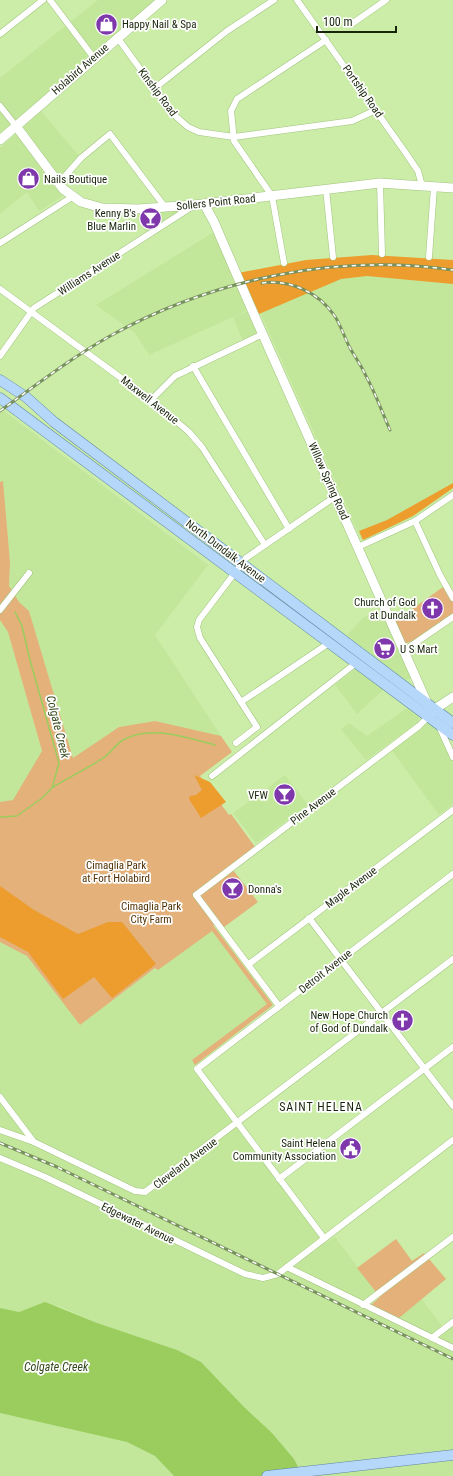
<svg xmlns="http://www.w3.org/2000/svg" width="453" height="1476" font-family="'Roboto Condensed',sans-serif">
	<style>
		.built { fill: #c2e79a }
		.green { fill: #e3b179 }
		.forest { fill: #ed9d2d }
		.water { fill: #9acd5e }
		.lines { fill: none; stroke-linecap: round; stroke-linejoin: round }
		.stream { stroke: #9acd5e; stroke-width: 1.5 }
		.street-casing { stroke: #a2c37f; stroke-width: 7 }
		.secondary-casing { stroke: #a2c37f; stroke-width: 10 }
		.primary-casing { stroke: #5e87a3; stroke-width: 11 }
		.street { stroke: #fff; stroke-width: 6 }
		.secondary { stroke: #fff; stroke-width: 9 }
		.primary { stroke: #b5d7fa; stroke-width: 10 }
		.rail-casing { stroke: #79915f; stroke-width: 3 }
		.rail { stroke: #fff; stroke-width: 1.5; stroke-dasharray: 4.5; stroke-linecap: butt }
		.labels { text-anchor: middle; stroke-width: 3.5; stroke-linejoin: round; paint-order: stroke }
		.poi-label { font-size: 11px; fill: #19250a; stroke: #fff; text-anchor: end }
		.street-label { font-size: 11px; fill: #19250a; stroke: #fff }
		.park-label { font-size: 11px; fill: #523204; stroke: #fff }
		.water-label { font-size: 12px; font-style: italic; fill: #34481b; stroke: #fff }
		.neighbourhood-label { font-size: 12px; letter-spacing: 1px; fill: #19250a; stroke: #fff }
	</style>
	<rect width="100%" height="100%" fill="#cbeda8"/>
	<g class="built">
		<path d="M98 0H156L0 133V78Z"/>
		<path d="M41 111 79 156 53 185 63 196 39 211 27 192 0 214V148Z"/>
		<path d="M178 208 179 212 146 232 133 211Z"/>
		<path d="M214 232 248 310 149 355 135 333 96 305Z"/>
		<path d="M334 275 453 278V489L413 517 362 541 249 287Z"/>
		<path d="M249 311 258 332 257 335 243 341 233 317Z"/>
		<path d="M0 408 208 565 155 635 221 736 155 721 119 727 73 758 29 611 19 602 9 586 10 562 3 481 0 482Z"/>
		<path d="M382 609 412 677 408 680 404 679 347 635 363 618Z"/>
		<path d="M0 620 8 631 42 752 13 800 0 802Z"/>
		<path d="M354 670H358L384 689 357 714 335 685Z"/>
		<path d="M407 708 419 718 418 722 366 760 341 729 349 723 367 736Z"/>
		<path d="M428 723 436 727 453 763V804L439 815 391 749Z"/>
		<path d="M285 775 308 805 256 843 233 813Z"/>
		<path d="M212 925 273 1005 192 1068 324 1244 335 1237 380 1297 371 1304 417 1302 421 1298 442 1326 447 1329 453 1326V1476H303L294 1459 272 1433 243 1407 216 1377 59 1306 28 1309 19 1312 0 1308V942L27 955 80 1025Z"/>
		<path d="M0 1413 127 1442 155 1456 174 1476H0Z"/>
	</g>
	<g class="green">
		<path d="M3 481 10 562 9 586 19 602 29 611 73 758 119 727 155 721 221 736 232 752 200 776 229 815 231 814 258 851 233 870 258 902 224 927 213 925 273 1005 195 1065 192 1060 267 1004 212 931 158 970 155 968 80 1025 27 956 0 942V802L13 800 42 751 8 632 0 620V482Z"/>
		<path d="M443 587 453 602V613C443 620 415 644 404 643L394 622Z"/>
		<path d="M396 1239 412 1261 424 1253 446 1279 399 1318 371 1305 380 1297 357 1268Z"/>
	</g>
	<g class="forest">
		<path d="M372 255 453 260V284L367 276 341 279 259 314 238 273 306 260Z"/>
		<path d="M453 483V488L413 516 363 540 359 531 387 520Z"/>
		<path d="M194 775 210 782 226 802 201 818 189 799 190 796 196 795 202 790Z"/>
		<path d="M0 886 34 910 78 934 108 922H122L156 964 112 998 94 977 63 999 28 952 0 937Z"/>
	</g>
	<path class="water" d="M45 1302 97 1323 177 1350 201 1362 244 1407 272 1433 294 1459 303 1476H174L155 1456 127 1442 0 1413V1308L19 1312Z"/>
	<g class="lines">
		<g class="stream">
			<path d="M53 787C69 777 87 769 103 758 111 753 115 745 123 740 151 724 187 738 215 745"/>
			<path d="M0 817 17 816 42 798 52 788 59 763 30 660 22 626 15 612"/>
		</g>
		<defs>
			<g id="street">
				<path d="M50 0 94 58"/>
				<path d="M297 0 403 149 418 171 422 186"/>
				<path d="M353 23 386 0"/>
				<path d="M0 34 43 0"/>
				<path d="M117 37 172 113 188 127 199 132 234 137 352 121 376 110"/>
				<path d="M155 88 227 31 274 0"/>
				<path d="M0 106 16 126"/>
				<path d="M380 183 382 254"/>
				<path d="M58 184 81 158 110 134 165 207"/>
				<path d="M326 189 333 257"/>
				<path d="M0 243 72 197"/>
				<path d="M429 257 434 187"/>
				<path d="M284 263 272 196 234 141 231 111 237 99 326 40"/>
				<path d="M0 289 151 400 189 432 202 447 265 545"/>
				<path d="M0 356 34 308 193 206"/>
				<path d="M193 366 289 529"/>
				<path d="M151 400 175 376 263 334"/>
				<path d="M415 521 440 575 453 598"/>
				<path d="M358 547 415 521 453 495"/>
				<path d="M0 610 29 573"/>
				<path d="M405 650 453 617"/>
				<path d="M241 702 329 643"/>
				<path d="M439 726 453 757"/>
				<path d="M236 743 257 727 200 638 197 627 199 620 246 558 336 496"/>
				<path d="M212 776 356 663"/>
				<path d="M309 918 453 1106"/>
				<path d="M249 964 453 810"/>
				<path d="M279 1006 196 895 419 726 428 717"/>
				<path d="M0 1097 34 1142"/>
				<path d="M0 1130 34 1142 135 1191 145 1192 453 959"/>
				<path d="M0 1158 45 1177 245 1274 263 1278 278 1274 453 1140"/>
				<path d="M279 1179 453 1047"/>
				<path d="M324 1238 197 1069 453 874"/>
				<path d="M287 1267 453 1348"/>
				<path d="M363 1305 453 1237"/>
				<path d="M432 1338 453 1322"/>
			</g>
			<g id="secondary">
				<path d="M16 126 63 189 81 202 102 208 138 209 194 205 380 183 453 188"/>
				<path d="M0 140 162 0"/>
				<path d="M204 204 214 222 255 317 428 705"/>
				<path d="M431 714 435 709 453 697"/>
			</g>
			<g id="primary">
				<path d="M0 380 26 397 54 422 453 723"/>
				<path d="M0 398 453 735"/>
				<path d="M267 1476 453 1455"/>
			</g>
		</defs>
		<use href="#street" class="street-casing"/>
		<use href="#secondary" class="secondary-casing"/>
		<use href="#primary" class="primary-casing"/>
		<use href="#street" class="street"/>
		<use href="#secondary" class="secondary"/>
		<use href="#primary" class="primary"/>
		<defs>
			<g id="rail">
				<path d="M262 283C289 279 318 292 334 315 341 325 344 337 350 348 355 357 361 365 365 374 375 392 382 412 390 430"/>
				<path d="M0 411C36 385 71 358 110 336 213 279 336 253 453 270"/>
				<path d="M0 1143 57 1167 453 1359"/>
			</g>
		</defs>
		<use href="#rail" class="rail-casing"/>
		<use href="#rail" class="rail"/>
	</g>
	<defs>
		<symbol id="shop-disc" viewBox="-11 -11 22 22"><circle r="9.5" fill="#7f38ab" stroke="#fff"/><path d="M-5-2.5h2.3a2.7 3.5 0 0 1 5.4 0H5L5.5 6h-11ZM-1.5-2.5h3a1.5 2.3 0 0 0-3 0Z" fill="#fff"/></symbol>
		<symbol id="bar-disc" viewBox="-11 -11 22 22"><circle r="9.5" fill="#7f38ab" stroke="#fff"/><path d="M-6-5H6L.8 .8V4.5H3.5V6h-7V4.5H-.8V.8Z" fill="#fff"/></symbol>
		<symbol id="church-disc" viewBox="-11 -11 22 22"><circle r="9.5" fill="#7f38ab" stroke="#fff"/><path d="M-1.2-6h2.4v3.5h3.3v2.4h-3.3V6h-2.4V-.1h-3.3v-2.4h3.3Z" fill="#fff"/></symbol>
		<symbol id="supermarket-disc" viewBox="-11 -11 22 22"><circle r="9.5" fill="#7f38ab" stroke="#fff"/><path d="M-6-5.5h2.5l.6 2H6L4.5 2H-2.5L-4.4-4H-6ZM-1.5 3.2a1.3 1.3 0 1 0 .1 0ZM3 3.2a1.3 1.3 0 1 0 .1 0Z" fill="#fff"/></symbol>
		<symbol id="civic-disc" viewBox="-11 -11 22 22"><circle r="9.5" fill="#7f38ab" stroke="#fff"/><path d="M-.6-6.5H3V-4.5H.6V-3L4-1V1h2V6H-6V1h2V-1L-.6-3ZM-1.2 2.5V6h2.4V2.5Z" fill="#fff"/></symbol>
	</defs>
	<g fill-rule="evenodd">
		<use href="#shop-disc" x="94" y="12" width="25" height="25"/>
		<use href="#shop-disc" x="16" y="166" width="25" height="25"/>
		<use href="#bar-disc" x="138" y="206" width="25" height="25"/>
		<use href="#church-disc" x="420" y="596" width="25" height="25"/>
		<use href="#supermarket-disc" x="372" y="636" width="25" height="25"/>
		<use href="#bar-disc" x="272" y="782" width="25" height="25"/>
		<use href="#bar-disc" x="220" y="876" width="25" height="25"/>
		<use href="#church-disc" x="390" y="1008" width="25" height="25"/>
		<use href="#civic-disc" x="338" y="1136" width="25" height="25"/>
	</g>
	<g class="labels">
		<g class="poi-label">
			<text x="122" y="28" text-anchor="start">Happy Nail &amp; Spa</text>
			<text x="44" y="183" text-anchor="start">Nails Boutique</text>
			<text x="136" y="217">Kenny B's<tspan x="136" dy="13">Blue Marlin</tspan></text>
			<text x="416" y="606">Church of God<tspan x="416" dy="13">at Dundalk</tspan></text>
			<text x="400" y="653" text-anchor="start">U S Mart</text>
			<text x="268" y="799">VFW</text>
			<text x="248" y="893" text-anchor="start">Donna's</text>
			<text x="388" y="1019">New Hope Church<tspan x="388" dy="13">of God of Dundalk</tspan></text>
			<text x="336" y="1147">Saint Helena<tspan x="336" dy="13">Community Association</tspan></text>
		</g>
		<g class="street-label">
			<text transform="translate(80 69) rotate(-41)" y="4">Holabird Avenue</text>
			<text transform="translate(363 91) rotate(55)" y="4">Portship Road</text>
			<text transform="translate(158 92) rotate(53)" y="4">Kinship Road</text>
			<text transform="translate(216 202) rotate(-6)" y="4">Sollers Point Road</text>
			<text transform="translate(89 273) rotate(-33)" y="4">Williams Avenue</text>
			<text transform="translate(150 400) rotate(38)" y="4">Maxwell Avenue</text>
			<text transform="translate(329 481) rotate(66)" y="4">Willow Spring Road</text>
			<text transform="translate(226 551) rotate(37)" y="4">North Dundalk Avenue</text>
			<text transform="translate(313 806) rotate(-37)" y="4">Pine Avenue</text>
			<text transform="translate(351 887) rotate(-37)" y="4">Maple Avenue</text>
			<text transform="translate(325 971) rotate(-38)" y="4">Detroit Avenue</text>
			<text transform="translate(185 1163) rotate(-37)" y="4">Cleveland Avenue</text>
			<text transform="translate(138 1223) rotate(26)" y="4">Edgewater Avenue</text>
		</g>
		<g class="park-label">
			<text x="116" y="869">Cimaglia Park<tspan x="116" dy="13">at Fort Holabird</tspan></text>
			<text x="151" y="910">Cimaglia Park<tspan x="151" dy="13">City Farm</tspan></text>
		</g>
		<g class="water-label">
			<text transform="translate(58 727) rotate(76)" y="4">Colgate Creek</text>
			<text x="56" y="1371">Colgate Creek</text>
		</g>
		<g class="neighbourhood-label">
			<text x="321" y="1111">SAINT HELENA</text>
		</g>
	</g>
	<path d="M317 26v6h79v-6" fill="none" stroke="#19250a" stroke-width="2"/>
	<text x="323" y="26" font-size="12" fill="#19250a" stroke="#ffffff" stroke-width="3" paint-order="stroke">100 m</text>
</svg>
